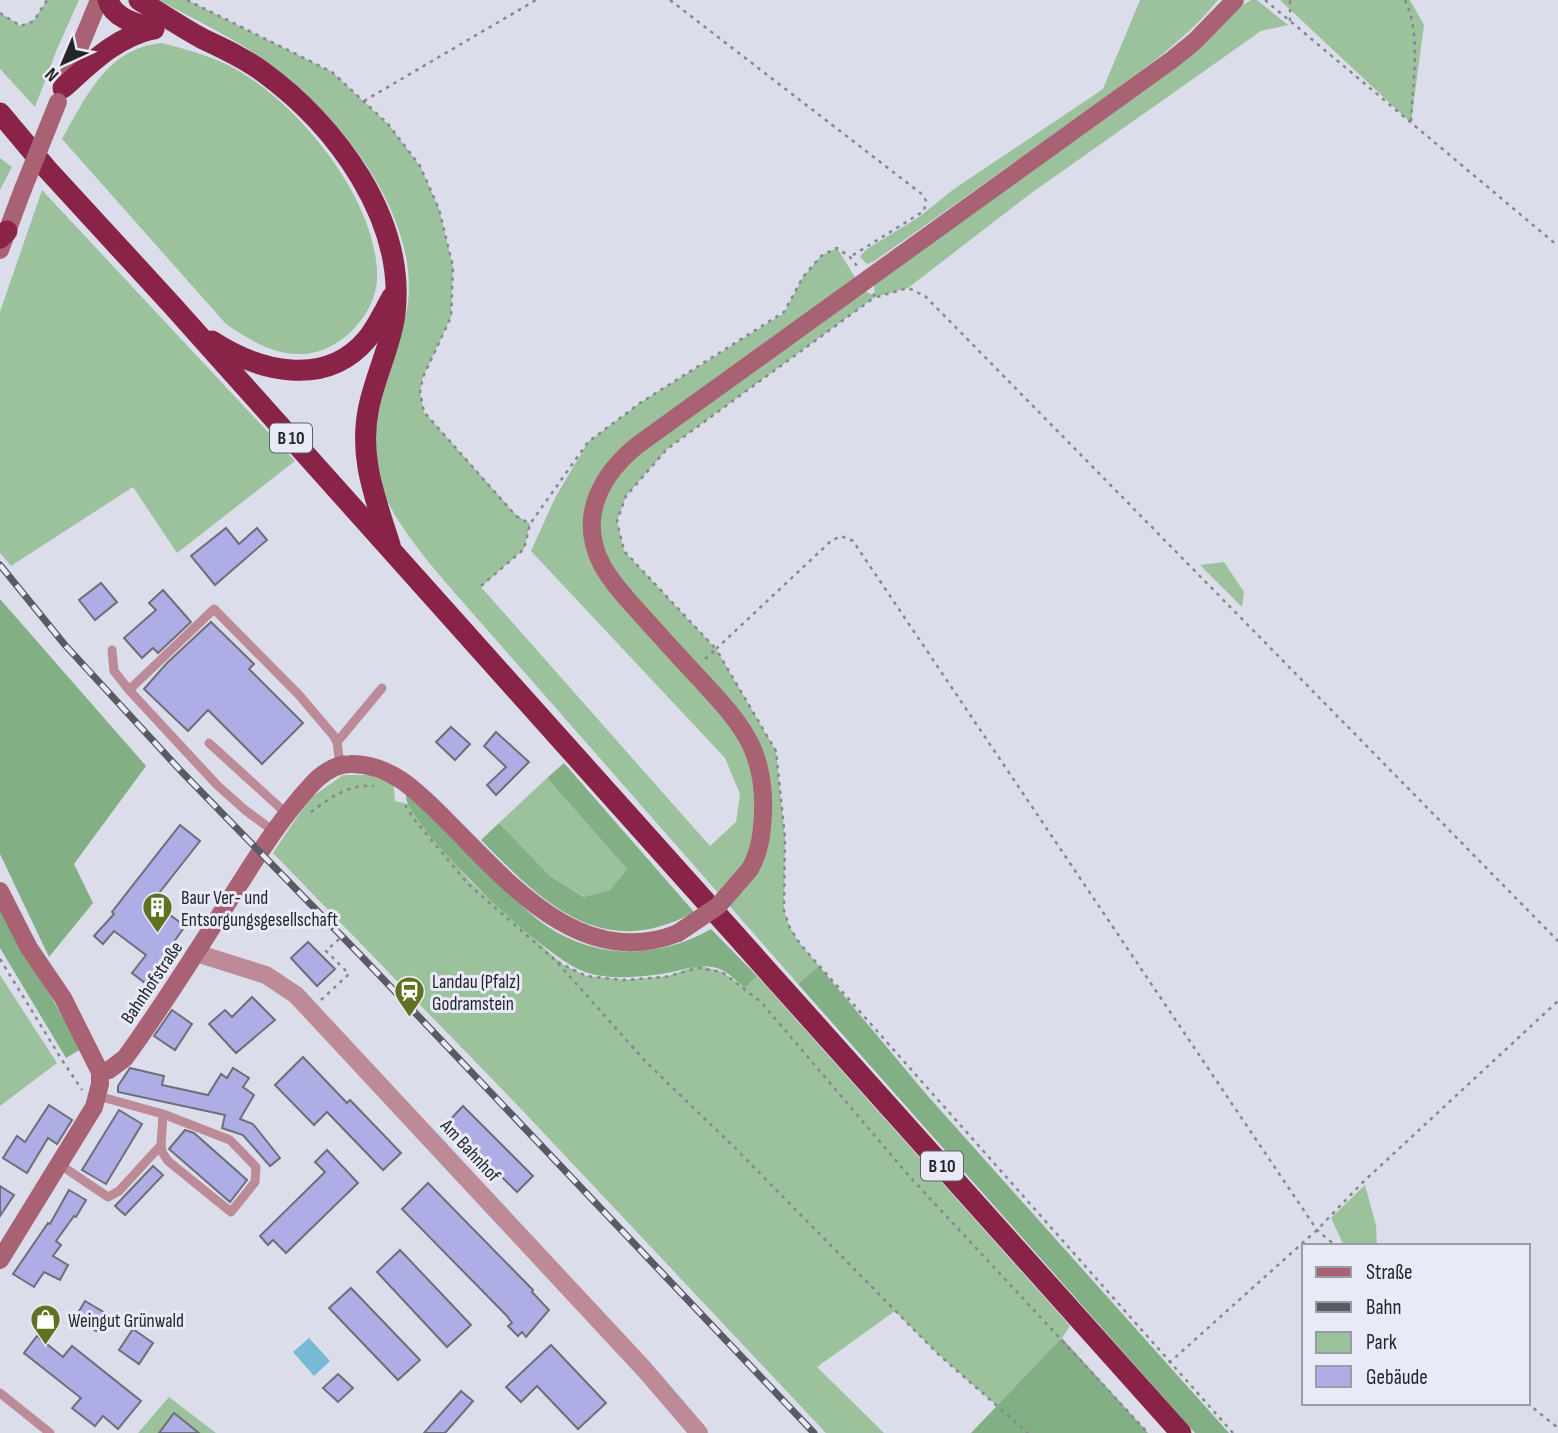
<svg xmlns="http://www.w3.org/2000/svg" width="1558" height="1433" font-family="'Sofia Sans Condensed',sans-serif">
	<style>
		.green { fill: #9cc19d }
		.forest { fill: #82af84 }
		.water { fill: #76bad5 }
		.building { fill: #aeade5; stroke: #6e6e79; stroke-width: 2 }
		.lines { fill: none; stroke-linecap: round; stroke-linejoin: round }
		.path { stroke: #868890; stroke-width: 2.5; stroke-dasharray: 3.5 5; stroke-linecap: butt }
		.lane { stroke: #bd8b97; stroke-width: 9 }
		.street { stroke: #bd8b97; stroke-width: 18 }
		.secondary { stroke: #a96274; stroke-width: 18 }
		.highway { stroke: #892347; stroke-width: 21 }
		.rail-casing { stroke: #5a5b62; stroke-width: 7 }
		.rail { stroke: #e8ebf7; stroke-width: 4.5; stroke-dasharray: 13; stroke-linecap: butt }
		.secondary-bridge { stroke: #a96274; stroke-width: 18 }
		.labels { text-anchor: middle; stroke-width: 6; stroke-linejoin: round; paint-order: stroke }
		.shield { fill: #e8ebf7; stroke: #5f6067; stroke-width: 2 }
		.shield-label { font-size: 18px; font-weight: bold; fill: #242529 }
		.poi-label { font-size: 19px; fill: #242529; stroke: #e8ebf7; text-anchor: start }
		.street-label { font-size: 19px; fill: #242529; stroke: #e8ebf7 }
	</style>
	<rect width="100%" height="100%" fill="#dbdeea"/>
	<g class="green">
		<path d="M47 0H79L57 49 35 107 0 69V13L21 26 34 20Z"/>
		<path d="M159 0H187L332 72 388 124 420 166 439 209 453 267 451 317 423 377 420 392 424 412 516 515 530 524 524 549 481 587 710 846 736 822 740 794 725 758 531 551 555 498 588 442 640 403 784 313 803 277 821 256 837 248 863 290 875 296 874 283 1236 9 1251 0H1257L1288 25 1261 31 1030 194 908 288 875 297 667 449 626 496 617 521 624 551 716 649 776 751 785 838 784 911 790 928 800 944 819 966 798 984 461 600C432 567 379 507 374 462 373 452 375 441 375 430 376 422 375 412 377 404 384 369 404 338 408 302 418 215 341 117 274 67 239 40 198 22 159 0Z"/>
		<path d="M1140 0H1218C1181 46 1130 78 1083 113 1013 163 943 213 873 262L867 264 860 257 861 255 867 249 919 217 954 189 1103 89Z"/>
		<path d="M1280 0H1410L1424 25 1411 123Z"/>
		<path d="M162 43C185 49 207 55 228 65 296 99 380 201 377 280 375 317 336 356 298 354 270 353 248 339 226 324L62 139C87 96 107 48 162 43Z"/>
		<path d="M0 158 12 167 0 190Z"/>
		<path d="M42 190 295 461 177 553 133 487 11 566 0 553V312Z"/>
		<path d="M1224 562 1244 592 1242 607 1200 565Z"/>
		<path d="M343 775H368L393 780 395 801 408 804 416 818 470 881 562 964 586 976 626 980 669 976 698 965 722 972 745 988 757 976 1070 1326 1062 1338 997 1406 938 1354 895 1311 817 1367 884 1433H826L522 1110 273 853 309 799Z"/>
		<path d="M547 778 627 869 610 890 585 897 550 876 499 823Z"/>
		<path d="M0 975 57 1063 0 1106Z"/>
		<path d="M1365 1185 1376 1225 1377 1246H1344L1331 1218Z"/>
		<path d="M169 1397 216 1433H138Z"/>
	</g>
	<g class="forest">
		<path d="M0 599 146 766 74 864 93 903 49 957 0 854Z"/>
		<path d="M564 763 694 912C602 963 543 903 481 840L499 823 550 876 584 897 610 890 627 869 547 778Z"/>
		<path d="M405 788C431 814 457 841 483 867 501 885 518 903 537 919 590 960 655 961 711 929L757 976 745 988C738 983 731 975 724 971 703 960 682 971 662 974 637 977 612 980 588 973 546 961 432 847 410 808 406 802 406 795 405 788Z"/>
		<path d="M0 908 81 1049 66 1058 0 948Z"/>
		<path d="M819 966 926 1094 1229 1433H1195L798 984Z"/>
		<path d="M1062 1338 1148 1433H971L1055 1345Z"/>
	</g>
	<path class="water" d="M309 1338 330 1361 314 1376 293 1352Z"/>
	<g class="building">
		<path d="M226 528 239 544 257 528 267 540 215 585 191 556Z"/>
		<path d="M101 583 117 602 95 620 79 600Z"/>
		<path d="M163 590 191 622 158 653 153 648 142 658 124 638 156 610 149 603Z"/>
		<path d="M211 622 254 664 249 669 303 723 262 764 208 710 188 731 144 689 167 663Z"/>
		<path d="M451 727 470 744 455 760 436 742Z"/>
		<path d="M496 732 529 762 496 795 487 785 506 767 484 746Z"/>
		<path d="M180 825 200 841 152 902 185 926 145 983 132 973 146 955 114 931 103 944 94 936 114 914 112 912Z"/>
		<path d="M308 942 335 969 317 986 291 958Z"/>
		<path d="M252 997 275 1020 236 1053 209 1024 225 1010 232 1017Z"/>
		<path d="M172 1010 192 1024 175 1050 154 1036Z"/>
		<path d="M303 1057 347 1103 350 1100 401 1153 383 1170 327 1112 314 1125 275 1085Z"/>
		<path d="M130 1068 164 1076 162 1085 208 1095 221 1074 227 1078 233 1068 249 1078 243 1087 254 1095 240 1119 253 1124 280 1158 270 1166 243 1135 222 1128 225 1115 118 1092V1086Z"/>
		<path d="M49 1105 72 1120 57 1144 48 1138 27 1173 3 1158 17 1136 25 1142Z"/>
		<path d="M463 1106 533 1176 517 1192 447 1123Z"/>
		<path d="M119 1110 142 1124 106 1184 82 1170Z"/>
		<path d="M185 1130 194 1133 247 1180 230 1202 169 1149Z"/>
		<path d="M327 1150 358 1183 286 1253 273 1240 268 1245 260 1236 325 1172 315 1162Z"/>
		<path d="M153 1166 163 1175 125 1215 115 1206Z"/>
		<path d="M428 1183 533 1290 532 1292 549 1310 526 1337 522 1332 518 1336 508 1326 512 1323 507 1316 402 1209Z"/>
		<path d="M0 1186 14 1195 0 1216Z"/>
		<path d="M69 1190 86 1200 76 1217 74 1216 56 1241 61 1245 53 1256 68 1265 60 1280 44 1272 34 1287 13 1274 48 1223 50 1224Z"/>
		<path d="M400 1250 471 1325 447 1347 377 1272Z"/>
		<path d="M351 1288 420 1360 398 1380 329 1308Z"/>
		<path d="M85 1301 107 1314 96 1331 75 1318Z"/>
		<path d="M133 1329 153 1343 139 1364 119 1350Z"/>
		<path d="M37 1336 63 1357 72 1346 141 1401 118 1429 103 1416 95 1426 72 1408 81 1398 24 1353Z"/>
		<path d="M551 1345 606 1403 578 1429 537 1386 521 1402 506 1387Z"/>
		<path d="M338 1374 353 1388 338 1402 323 1388Z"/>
		<path d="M461 1391 473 1401 445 1433H424Z"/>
		<path d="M174 1413 199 1433H159Z"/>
	</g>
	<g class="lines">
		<g class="path">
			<path d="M187 0 332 72 388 124 420 166 439 209 453 267 451 317 423 377 420 392 424 412 516 516 529 523"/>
			<path d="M670 0 923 195 926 201 924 211 850 257"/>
			<path d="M1265 0 1558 246"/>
			<path d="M1405 0C1422 35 1412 85 1411 123"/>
			<path d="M0 13 21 26 34 21 47 0"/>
			<path d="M1290 21V0"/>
			<path d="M364 101 536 0"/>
			<path d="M877 297 908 288 925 296 1558 941"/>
			<path d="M481 586 524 549 530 524 588 442 640 403 784 312 803 277 821 256 837 248 850 257 857 266"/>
			<path d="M705 659 716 649 624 551 617 521 626 496 667 449 875 297 873 293"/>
			<path d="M405 805 414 819 468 884 555 960 646 1062 730 1143 938 1354 1028 1433"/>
			<path d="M311 812C330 798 348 784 374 786"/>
			<path d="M0 959 62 1060 82 1090"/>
			<path d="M558 962 586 976 623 980 665 977 698 968 722 972 761 1002 910 1177 1148 1433"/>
			<path d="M321 1000 349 974 326 951 339 939"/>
			<path d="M1169 1363 1317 1230 1362 1183 1558 1001"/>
			<path d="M1527 1403 1558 1428"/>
			<path d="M1233 1433 800 944 790 928 784 911 785 838 776 751 716 649 831 541 841 536 853 541 1317 1230 1336 1246"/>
		</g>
		<g class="lane">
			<path d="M112 650 114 671 129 690 217 785 245 810 275 832"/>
			<path d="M129 690 214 609 299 695 333 735 337 742 340 765"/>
			<path d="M337 742 382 688"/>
			<path d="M209 743 288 815"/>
			<path d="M98 1096 163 1114 230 1140 256 1167 255 1182 231 1212 168 1161 162 1152 161 1145 163 1114"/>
			<path d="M59 1164 108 1197 119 1191 161 1145"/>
			<path d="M0 1393 50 1433"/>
		</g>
		<path class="street" d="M196 953 266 975 296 995 644 1369 699 1433"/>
		<g class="secondary">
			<path d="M64 85 99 0"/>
			<path d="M0 250 23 189"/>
			<path d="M750 869C760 851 762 834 763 813 764 790 761 767 751 745 739 720 718 699 699 678 681 659 663 639 645 619 630 602 613 585 602 565 577 517 601 474 639 444L1173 59 1195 41 1235 0"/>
			<path d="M0 891 29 948 63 998 100 1072V1084L94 1107 0 1260"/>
			<path d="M100 1072 109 1070 125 1058C162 1007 196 953 230 899 254 861 285 811 317 779 326 771 337 764 350 764 391 763 419 793 447 821 508 882 581 972 678 933"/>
		</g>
		<g class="highway">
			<path d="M108 0C114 19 137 24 154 29"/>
			<path d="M139 0C160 13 181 27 203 39 224 49 244 58 263 72 336 125 406 219 395 314 391 345 376 374 369 406 358 457 375 497 390 545"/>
			<path d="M63 88C91 63 115 38 152 29"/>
			<path d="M0 113 47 169 171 304 1181 1433"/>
			<path d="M0 238 7 231"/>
			<path d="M212 341C258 371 325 389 367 339 377 327 384 311 392 297"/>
		</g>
		<defs>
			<path id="rail" d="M0 565 65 645 180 770 365 960 814 1433"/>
		</defs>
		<use href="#rail" class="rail-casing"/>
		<use href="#rail" class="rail"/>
		<g class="secondary-bridge">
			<path d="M23 189 58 102"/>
			<path d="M678 933 718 906 750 869"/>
		</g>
	</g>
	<defs>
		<symbol id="building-pin" viewBox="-11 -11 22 30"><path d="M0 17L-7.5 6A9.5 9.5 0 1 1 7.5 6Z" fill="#5e7221" stroke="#e8ebf7"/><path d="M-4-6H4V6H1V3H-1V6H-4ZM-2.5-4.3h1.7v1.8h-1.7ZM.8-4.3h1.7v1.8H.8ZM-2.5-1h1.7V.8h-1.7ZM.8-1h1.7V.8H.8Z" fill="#fff"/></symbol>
		<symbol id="station-pin" viewBox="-11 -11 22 30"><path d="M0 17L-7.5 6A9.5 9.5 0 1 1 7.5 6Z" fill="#5e7221" stroke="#e8ebf7"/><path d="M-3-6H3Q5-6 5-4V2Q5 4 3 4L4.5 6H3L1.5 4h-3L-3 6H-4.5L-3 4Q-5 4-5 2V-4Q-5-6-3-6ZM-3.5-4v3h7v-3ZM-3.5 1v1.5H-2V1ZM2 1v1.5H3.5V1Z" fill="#fff"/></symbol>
		<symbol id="shop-pin" viewBox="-11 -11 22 30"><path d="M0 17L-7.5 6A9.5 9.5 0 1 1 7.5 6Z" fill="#5e7221" stroke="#e8ebf7"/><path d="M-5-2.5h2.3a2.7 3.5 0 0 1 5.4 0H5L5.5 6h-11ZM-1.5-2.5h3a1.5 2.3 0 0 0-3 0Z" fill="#fff"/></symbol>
	</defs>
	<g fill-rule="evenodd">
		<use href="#building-pin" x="140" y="890" width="35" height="47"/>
		<use href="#station-pin" x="392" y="974" width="35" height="47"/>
		<use href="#shop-pin" x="28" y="1302" width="35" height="47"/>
	</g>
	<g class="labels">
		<g class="shield">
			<rect x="270" y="423.5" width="42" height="29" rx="5"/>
			<rect x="921" y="1151.5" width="42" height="29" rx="5"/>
		</g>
		<g class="shield-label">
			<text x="291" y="444">B 10</text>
			<text x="942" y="1172">B 10</text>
		</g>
		<g class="poi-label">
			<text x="181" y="904">Baur Ver- und<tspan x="181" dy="22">Entsorgungsgesellschaft</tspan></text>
			<text x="432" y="988">Landau (Pfalz)<tspan x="432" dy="22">Godramstein</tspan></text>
			<text x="68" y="1327">Weingut Grünwald</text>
		</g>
		<g class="street-label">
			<text transform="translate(151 982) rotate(-56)" y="7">Bahnhofstraße</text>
			<text transform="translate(471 1150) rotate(47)" y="7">Am Bahnhof</text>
		</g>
	</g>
	<rect x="1302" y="1244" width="228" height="161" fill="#e8ebf7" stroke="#9a9ca5" stroke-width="2"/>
	<rect x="1316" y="1267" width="35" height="10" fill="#a96274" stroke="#9a9ca5" stroke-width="2"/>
	<text x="1366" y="1279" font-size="21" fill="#242529">Straße</text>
	<rect x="1316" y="1302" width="35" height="10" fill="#5a5b62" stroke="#9a9ca5" stroke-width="2"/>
	<text x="1366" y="1314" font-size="21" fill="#242529">Bahn</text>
	<rect x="1316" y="1332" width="35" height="21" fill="#9cc19d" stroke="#9a9ca5" stroke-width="2"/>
	<text x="1366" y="1349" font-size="21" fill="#242529">Park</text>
	<rect x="1316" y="1366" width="35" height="21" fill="#aeade5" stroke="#9a9ca5" stroke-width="2"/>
	<text x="1366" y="1384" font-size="21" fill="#242529">Gebäude</text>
	<g transform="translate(63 63) rotate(224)" stroke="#e8ebf7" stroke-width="5" paint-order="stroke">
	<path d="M0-5L12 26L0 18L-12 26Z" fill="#242529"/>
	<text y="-10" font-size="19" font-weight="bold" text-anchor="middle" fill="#242529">N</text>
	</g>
</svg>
